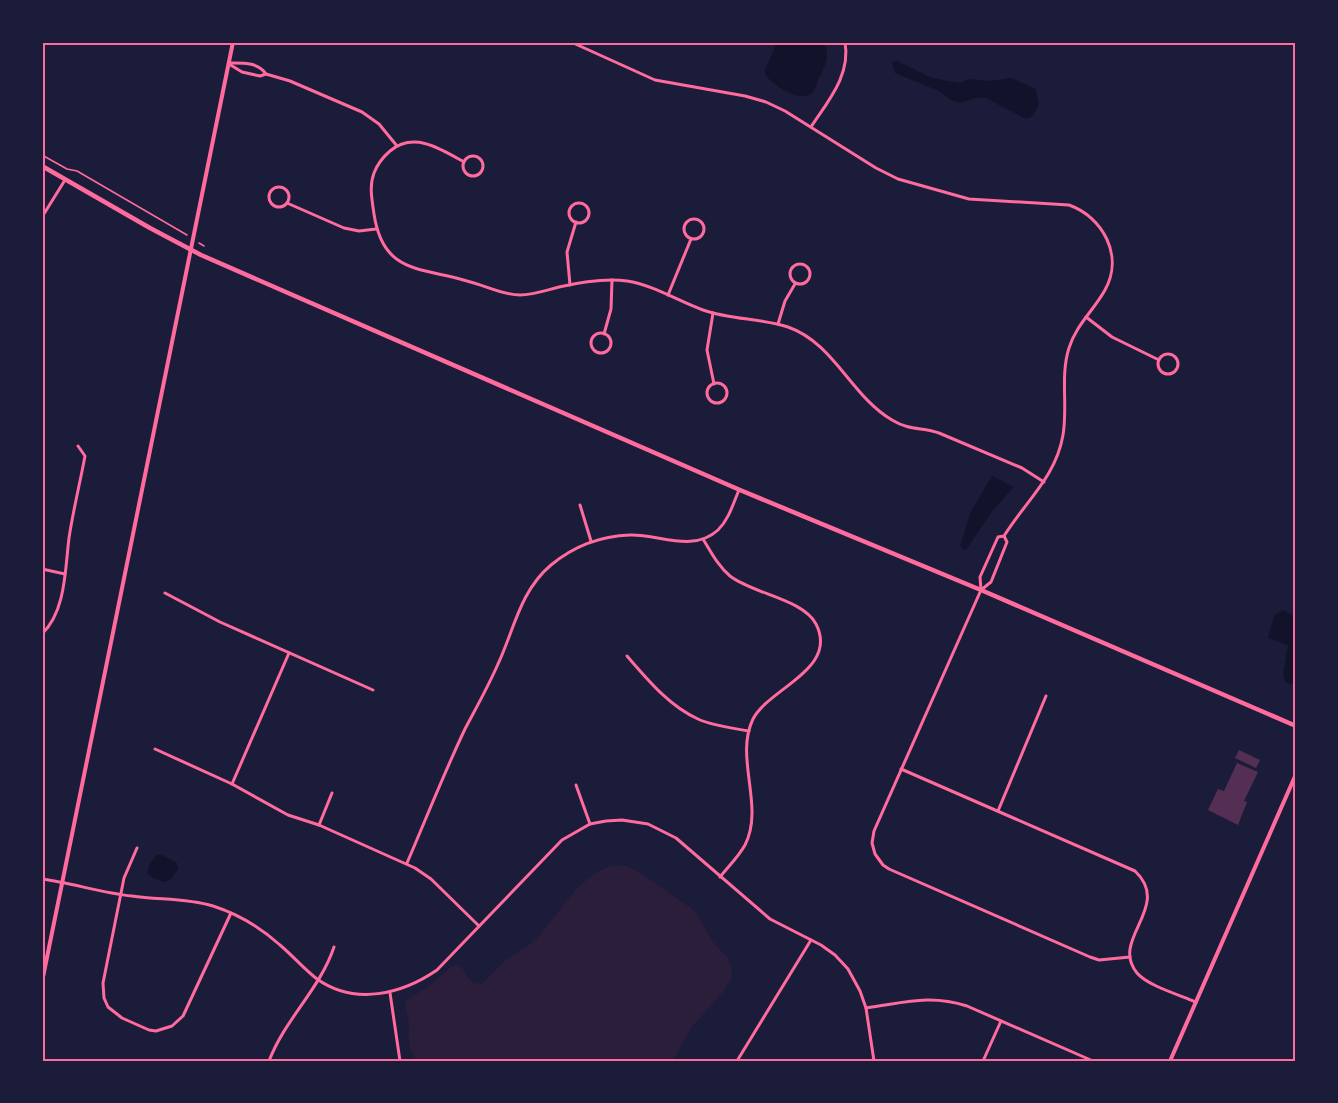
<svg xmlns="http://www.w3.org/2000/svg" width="1338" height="1103" font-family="'Playfair Display',serif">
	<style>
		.green { fill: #2a1e3b }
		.water { fill: #12122b }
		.building { fill: #542f53 }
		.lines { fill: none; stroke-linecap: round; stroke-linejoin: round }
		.path { stroke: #ff6b9d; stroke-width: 1.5 }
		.minor { stroke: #ff6b9d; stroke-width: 3 }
		.tertiary { stroke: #ff6b9d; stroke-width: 4 }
		.secondary { stroke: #ff6b9d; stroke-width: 4.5 }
		.neatline { fill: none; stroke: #ff6b9d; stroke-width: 2 }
	</style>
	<rect width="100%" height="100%" fill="#1b1b3a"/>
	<path class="green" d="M611 866H627L642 874 695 911 713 942 728 958 732 969 731 980 722 993 691 1028 673 1061H417C408 1048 408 1042 409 1027 409 1018 405 1010 405 1001L429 986 451 967 456 965 462 967 466 975 473 983 482 984C491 975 499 965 509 958 519 951 530 946 539 936 560 912 579 876 611 866Z"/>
	<g class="water">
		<path d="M777 42H824C830 57 826 64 819 78 817 82 816 88 814 91 802 106 774 85 765 75V70Z"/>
		<path d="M897 61 930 77 947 81 961 83 969 79 991 81 1011 78 1036 89 1039 104C1035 112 1033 120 1024 118L986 98H975L960 103 951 100 939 91 895 73 892 62Z"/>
		<path d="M992 476 1014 487 994 509 965 551 960 546 971 511Z"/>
		<path d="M1283 610 1296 617V682L1294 684 1286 683 1283 676 1288 645 1268 638 1274 616Z"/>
		<path d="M157 855H162L177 863 178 869 171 879 164 882 153 878 147 873 150 864Z"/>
	</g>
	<g class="building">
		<path d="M1239 750 1260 760 1256 768 1235 758Z"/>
		<path d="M1237 763 1258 772 1244 801 1247 802 1238 825 1208 810 1218 789 1224 791Z"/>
	</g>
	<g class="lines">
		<g class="path">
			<path d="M42 155 67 169 77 171 187 235"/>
			<path d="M199 243 204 246"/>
		</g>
		<g class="minor">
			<path d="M571 42 655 80 745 96 766 102 785 111 876 168 898 179 969 199 1069 205C1103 217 1124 256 1105 290 1094 310 1076 325 1069 348 1060 376 1068 406 1063 435 1056 477 1025 502 1004 536L998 537 980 577 981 590"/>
			<path d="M230 63C243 63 258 62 266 74"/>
			<path d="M229 64 242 72 260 76 266 74 290 81 362 112 379 124 397 146"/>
			<path d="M811 127C828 101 851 75 845 42"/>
			<circle cx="473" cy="166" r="10"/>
			<path d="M464 162C441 149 414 131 390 151 383 157 377 165 374 173 369 186 372 200 374 214 383 274 420 267 467 281 484 285 502 295 520 295 533 295 547 290 559 287 581 282 605 278 627 281 653 285 678 301 703 310 731 320 761 318 788 327 834 343 851 396 892 420 910 431 922 427 939 433L1022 468 1044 482"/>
			<circle cx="279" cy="197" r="10"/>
			<path d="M287 203 344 228 359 231 376 229"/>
			<circle cx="579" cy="213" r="10"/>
			<path d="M42 217 65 180"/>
			<circle cx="694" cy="229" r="10"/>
			<circle cx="800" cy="274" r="10"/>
			<path d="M570 285 567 252 576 222"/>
			<path d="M668 295 691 239"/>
			<path d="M713 313 707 350 714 384"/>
			<path d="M1086 317 1112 337 1159 360"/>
			<path d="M778 324 785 301 795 284"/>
			<circle cx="601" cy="343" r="10"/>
			<path d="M604 334 611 309 612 280"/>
			<circle cx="1168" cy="364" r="10"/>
			<circle cx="717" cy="393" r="10"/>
			<path d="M580 505 591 541"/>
			<path d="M1004 536 1007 542 991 582 981 590 874 831 872 843 875 854 883 865 889 869 1090 957 1099 960 1130 957"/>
			<path d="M703 539C711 552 718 566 730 576 753 594 803 599 816 624 839 669 769 688 753 719 734 758 765 806 745 845 739 856 728 867 720 877"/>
			<path d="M42 569 65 574"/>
			<path d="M165 593 220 622 373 690"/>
			<path d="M42 634C66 611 65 569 69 538 73 511 80 483 85 456L78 446"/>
			<path d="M627 656C647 679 669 706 698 719 713 726 732 728 749 731"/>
			<path d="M155 749 232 784 288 815 319 825 415 868 431 879 479 926"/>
			<path d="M901 769 1135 871C1173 907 1109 939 1137 973 1148 986 1180 995 1196 1002"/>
			<path d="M232 784 289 653"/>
			<path d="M576 785 590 824"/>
			<path d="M998 811 1046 696"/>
			<path d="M319 825 332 793"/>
			<path d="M137 848 124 878 103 983 104 998 108 1007 122 1018 149 1030 156 1031 172 1026 183 1016 231 913"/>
			<path d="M407 863C426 819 444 773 465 729 476 708 488 687 498 664 514 630 520 591 551 565 574 546 600 536 630 535 659 534 693 553 718 530 729 519 733 504 739 490"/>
			<path d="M42 879C72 883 102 893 132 896 159 900 186 898 213 906 238 914 261 928 280 945 293 956 304 969 317 979 355 1006 402 994 437 970L562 840 590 824 606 821 622 820 648 824 676 838 770 919 821 945 835 955 848 969 860 991 866 1008 874 1061"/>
			<path d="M390 993 400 1061"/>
			<path d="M866 1008C904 1003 929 994 967 1006L1093 1061"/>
			<path d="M269 1061C285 1019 320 989 334 947"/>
			<path d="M737 1061 811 940"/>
			<path d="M983 1061 1001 1021"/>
		</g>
		<g class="tertiary">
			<path d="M42 982 233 42"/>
			<path d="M1170 1061 1296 774"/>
		</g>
		<path class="secondary" d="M42 166 150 228 201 255 740 490 981 590 1296 726"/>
	</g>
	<rect width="1338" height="1103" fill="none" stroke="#1b1b3a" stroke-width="87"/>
	<rect x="44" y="44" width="1250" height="1016" class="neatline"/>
</svg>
